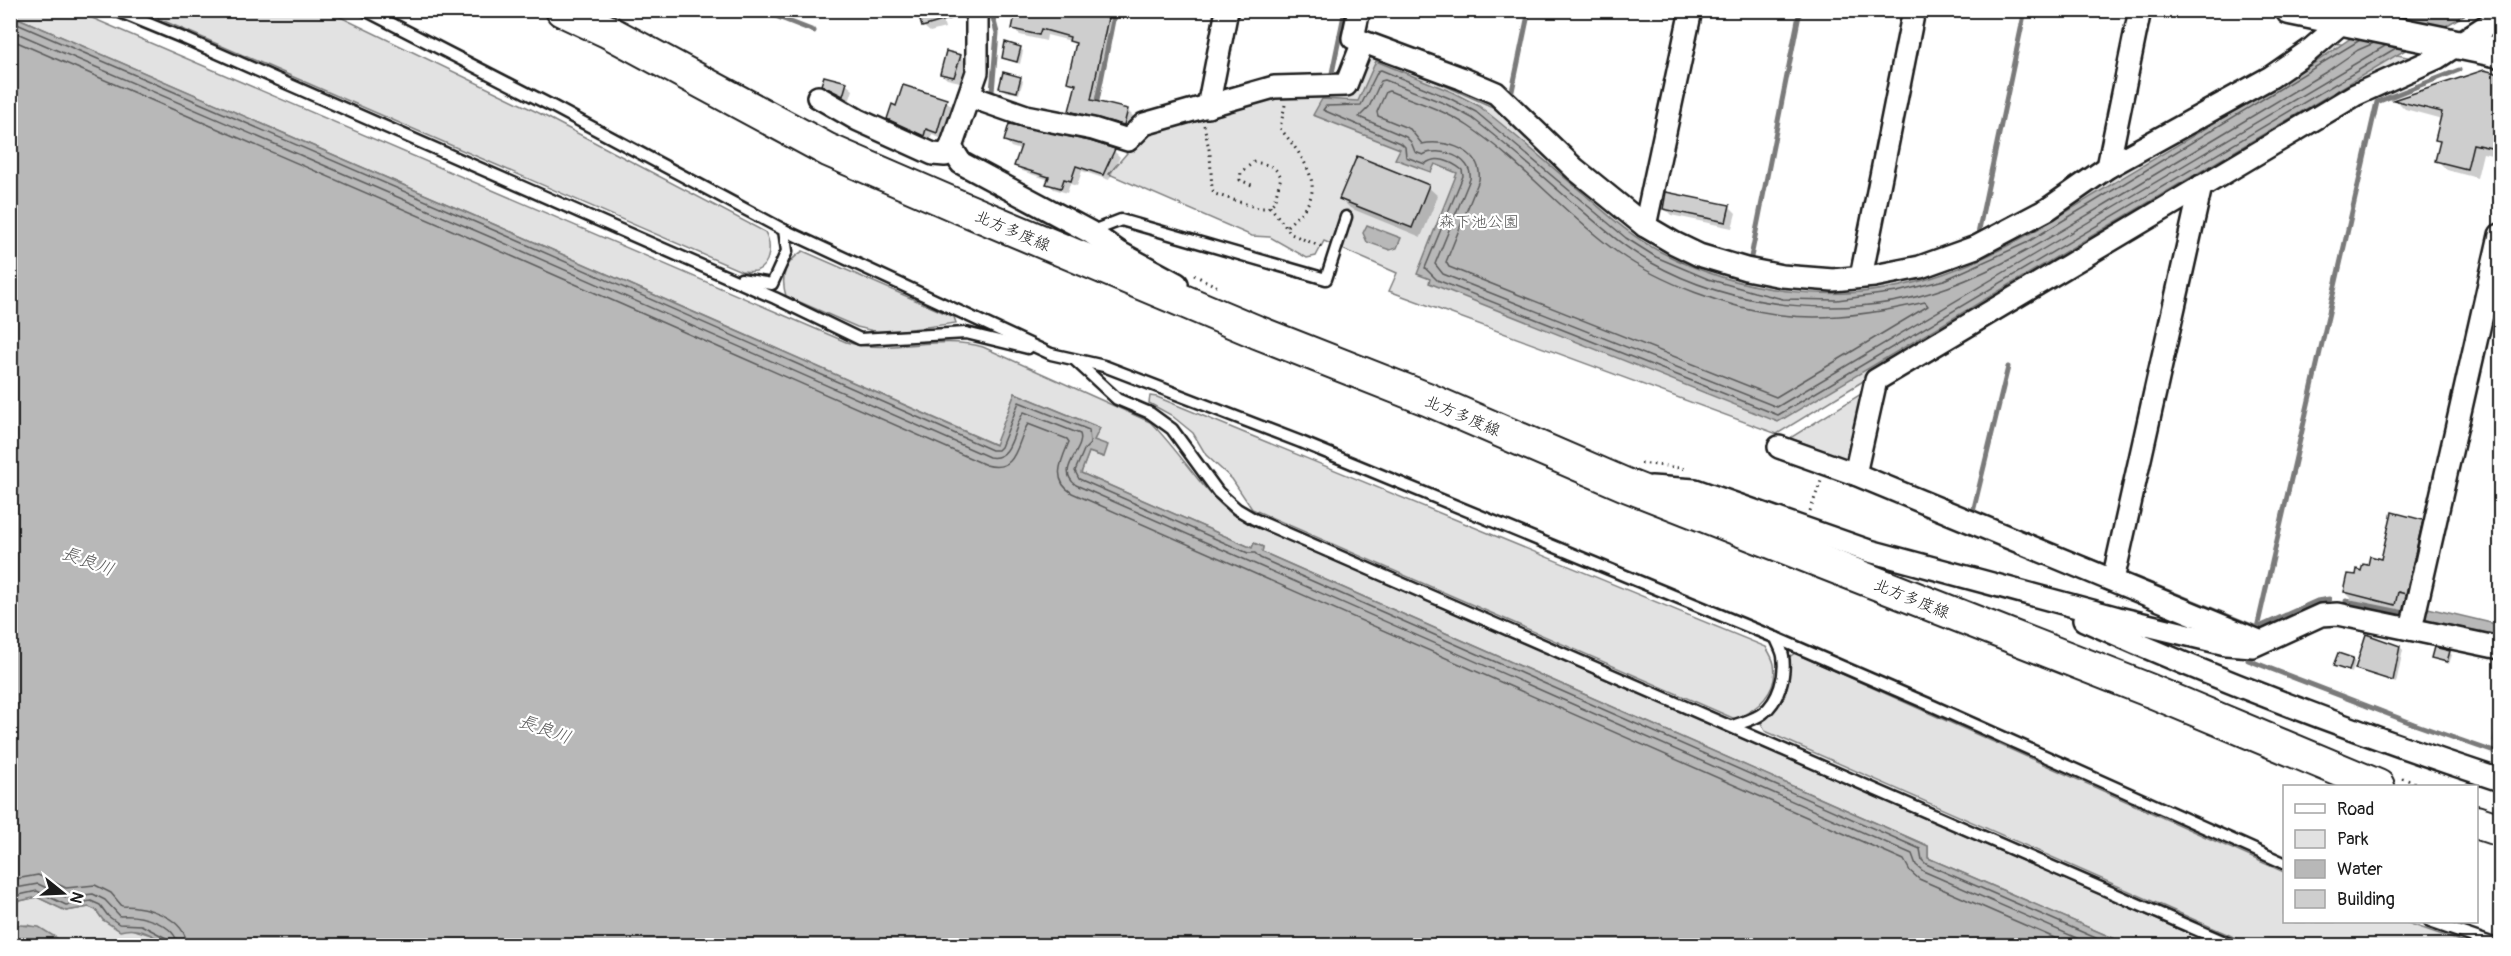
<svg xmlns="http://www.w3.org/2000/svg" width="2511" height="956" font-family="Pangolin,'Klee One',sans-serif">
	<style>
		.green { fill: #e2e2e2; stroke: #7f7f7f; stroke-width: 1.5 }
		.water { fill: #b8b8b8; stroke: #7a7a7a; stroke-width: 1.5 }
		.shadow { fill: #0003 }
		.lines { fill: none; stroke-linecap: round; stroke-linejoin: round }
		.shore { stroke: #5a5a5a; stroke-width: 1.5 }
		.stream { stroke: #7a7a7a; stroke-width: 5 }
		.building { fill: #cecece; stroke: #1c1c1c; stroke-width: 1.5 }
		.lane-casing { stroke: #1c1c1c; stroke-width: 15 }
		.street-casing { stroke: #1c1c1c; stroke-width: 26 }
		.secondary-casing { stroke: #1c1c1c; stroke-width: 33 }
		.primary-casing { stroke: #1c1c1c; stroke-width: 36 }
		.path { stroke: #1c1c1c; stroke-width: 3; stroke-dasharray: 1.5 4.5; stroke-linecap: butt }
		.lane { stroke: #fff; stroke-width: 10 }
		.street { stroke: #fff; stroke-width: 21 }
		.secondary { stroke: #fff; stroke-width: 28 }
		.primary { stroke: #fff; stroke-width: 32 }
		.labels { text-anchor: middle; stroke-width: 4.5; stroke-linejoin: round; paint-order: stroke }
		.park-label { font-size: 16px; fill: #575757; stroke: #fff }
		.street-label { font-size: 16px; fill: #1c1c1c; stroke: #fff }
		.water-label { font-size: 18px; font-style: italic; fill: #5a5a5a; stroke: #fff }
	</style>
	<rect width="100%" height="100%" fill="#fff"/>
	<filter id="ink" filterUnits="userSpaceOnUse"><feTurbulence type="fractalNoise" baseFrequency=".0167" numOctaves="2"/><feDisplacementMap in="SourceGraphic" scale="12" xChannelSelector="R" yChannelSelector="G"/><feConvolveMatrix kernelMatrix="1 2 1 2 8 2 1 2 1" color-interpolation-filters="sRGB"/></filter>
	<g filter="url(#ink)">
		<g class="green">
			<path d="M10 11H76L846 342C890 355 938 334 983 347L1150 422C1180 451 1200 489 1233 515L2215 945H2129L1928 858V846L1262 552 1263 547 1254 543 1252 548 1081 473 1089 452 1103 457 1094 440 1100 428 1015 393 996 445 500 227 11 15Z"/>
			<path d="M141 11H328L539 113 765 232C772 244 771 265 756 271 751 272 745 271 741 271Z"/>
			<path d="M2330 42 2418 59 1873 375 1777 434 1389 291 1397 273 1324 241 1316 256 1307 258 1270 237 1252 236 1109 174 1145 132 1274 92 1317 95 1353 93 1370 52 1497 109 1594 194 1737 273 1913 277 2110 176Z"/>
			<path d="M803 251 954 317 956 323 882 333 857 327 786 296C780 276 785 262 803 251Z"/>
			<path d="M1869 389 1853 462 1790 438Z"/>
			<path d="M1150 396 1157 397 1766 647C1769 652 1773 659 1774 664 1779 692 1757 710 1735 719L1252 509 1232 479 1206 455 1193 433 1171 415 1149 403Z"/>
			<path d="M1795 653 2284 872V922H2405L2471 945H2252L1765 731 1761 723C1783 706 1789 685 1788 658Z"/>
			<path d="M37 897 66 911 89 907 96 910 103 920 151 935 166 945H68L28 925 19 926 11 924V903Z"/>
		</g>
		<g class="water">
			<path d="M2414 11H2471L1778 422 1429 283 1430 279 1417 274 1457 173 1435 164 1431 172 1395 159 1400 149 1313 115 1322 99 1358 101 1376 61 1452 92 1479 106C1515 134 1548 164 1583 193 1607 214 1630 236 1659 251 1746 297 1850 307 1943 274 2005 253 2061 215 2117 181 2184 141 2252 101 2319 60L2351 38Z"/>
			<path d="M11 15 500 227 995 445 1015 393 1100 428 1094 440 1108 445 1104 457 1089 452 1081 473 1252 548 1254 543 1263 547 1262 552 1928 846V858L2129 945 166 946C155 934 136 926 120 931L103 920 96 910 89 907 66 911 37 897 11 903Z"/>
			<path d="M1367 225 1401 238 1397 248 1390 250 1367 242 1363 233Z"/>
			<path d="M2428 608 2500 625V636L2422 619Z"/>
			<path d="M11 924 39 927 68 945H11Z"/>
		</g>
		<g class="shadow">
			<path d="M940 10 945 28 930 32 923 26Z"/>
			<path d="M1018 10H1111L1109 21 1114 26 1097 103 1127 110 1134 117 1130 131 1078 118 1071 111 1076 88 1068 81 1077 47 1071 41 1047 35 1046 41 1020 35 1013 28Z"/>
			<path d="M1020 48 1023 51 1020 64 1003 57Z"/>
			<path d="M960 56 966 62 960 82 947 79 941 74Z"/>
			<path d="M2484 72 2500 75V157L2483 153 2477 178 2447 170 2437 160 2441 144 2437 139 2442 119 2405 109 2396 100Z"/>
			<path d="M1020 78 1023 81 1019 94 1005 91 1002 88Z"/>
			<path d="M822 84H846L853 90 849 102 829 91Z"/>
			<path d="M946 101 953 107 943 139 932 135 930 141 895 125 889 119 897 107Z"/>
			<path d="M1005 140 1114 151 1120 157 1109 180 1082 171 1077 186 1070 184 1067 193 1054 189 1048 183 1049 180 1022 171 1016 165 1021 150 1011 147Z"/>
			<path d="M1428 187 1438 196 1421 237 1350 208 1341 199Z"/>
			<path d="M1729 206 1736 213 1732 228 1671 215 1664 208Z"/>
			<path d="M2422 521 2430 529 2414 601 2406 599 2403 612 2353 600 2345 592 2357 577 2369 567 2382 561Z"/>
			<path d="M2400 647 2403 650 2396 683 2357 669Z"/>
			<path d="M2449 652 2452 655 2449 664 2433 658Z"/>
			<path d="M2352 660 2355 662 2352 673 2335 666Z"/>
			<path d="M2500 710V748L2492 741Z"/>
		</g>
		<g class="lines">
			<g class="shore">
				<path d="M10 21 498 232 992 450H998L1001 447 1019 402 1089 430 1090 444 1084 450 1075 471 1079 479 1248 553H1255L1260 558 1920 849 1922 860 1926 864 2114 946"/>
				<path d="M10 30 495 239 989 457C1014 462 1013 425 1024 412L1080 434C1086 450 1054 469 1076 485L1912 854 1916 865 1923 871 2095 946"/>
				<path d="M10 39 491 247 986 465C1019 474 1016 441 1028 424L1067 439 1069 442C1061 461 1051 480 1072 493L1904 860 1910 871 1919 879 2073 946"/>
				<path d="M2360 40 2026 243 1944 280 1897 292 1837 300 1783 299 1754 292 1708 279 1656 257 1626 238 1476 112 1449 98 1381 70 1378 71 1361 105 1326 106 1323 110 1402 144 1405 147 1406 157 1425 164C1436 155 1451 161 1462 170L1463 176 1425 268 1437 280 1778 415 2396 48"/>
				<path d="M2374 43 2358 50 2326 72C2260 111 2195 151 2129 190 2070 225 2013 263 1948 287 1855 321 1737 311 1650 262 1622 246 1598 224 1573 203 1540 174 1507 145 1472 118L1446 104 1385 80 1381 81 1369 107 1359 117 1406 137 1411 142 1415 152 1423 155C1439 146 1473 157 1470 179L1435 264 1443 274 1777 407 2385 46"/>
				<path d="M1389 91C1415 101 1444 110 1468 126 1522 162 1564 214 1617 252 1660 283 1728 308 1781 315 1828 321 1879 313 1925 302L1928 306 1776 397 1449 267 1446 262 1479 180C1483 150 1445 139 1422 144L1410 129 1378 116 1377 112 1386 92Z"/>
				<path d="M10 880 38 875 66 888 95 885 111 893 122 906C146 906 186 917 187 946"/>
				<path d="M10 889 38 884 66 897 93 894 105 900 120 916C139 914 176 923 178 946"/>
				<path d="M10 897 37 891 66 905 91 901 100 905 108 916 119 924 141 925 168 939 170 946"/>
			</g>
			<g class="stream">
				<path d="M760 10 814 31"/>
				<path d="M991 10 997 33 992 92"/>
				<path d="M1332 73 1345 10"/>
				<path d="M1512 91 1529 10"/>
				<path d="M1093 121 1115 10"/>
				<path d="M1978 234 2025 10"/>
				<path d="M1750 262 1800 10"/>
				<path d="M1973 512 2008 367"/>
				<path d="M2085 558 2108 567"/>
				<path d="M2123 573 2257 628 2317 601 2329 599"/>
				<path d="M2346 601 2405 613"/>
				<path d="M2257 628 2377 102 2459 70"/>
				<path d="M2248 660 2414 724 2500 754"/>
			</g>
		</g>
		<g class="building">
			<path d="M917 10H962L963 15 922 27Z"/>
			<path d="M1016 10H1104L1102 17 1108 18 1091 100 1128 109 1124 125 1069 111 1076 84 1067 82 1076 43 1069 41 1070 37 1041 29 1039 35 1012 29Z"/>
			<path d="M1005 42 1021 47 1017 62 1002 58Z"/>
			<path d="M946 51 961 55 954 77 940 74Z"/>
			<path d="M2484 70 2500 74V150L2473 144 2467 169 2435 161 2440 141 2435 140 2442 112 2393 100Z"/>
			<path d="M1003 72 1021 77 1017 92 999 88Z"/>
			<path d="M824 76 847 82 843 96 821 85Z"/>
			<path d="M903 85 947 99 937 133 926 129 924 136 887 119 892 104 896 106Z"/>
			<path d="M1009 124 1090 141 1115 149 1103 175 1076 166 1071 181 1064 179 1061 188 1046 184 1049 177 1014 166 1021 146 1004 141Z"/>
			<path d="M1357 156 1429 185 1412 228 1339 199Z"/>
			<path d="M1666 192 1730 205 1726 222 1663 209Z"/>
			<path d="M2392 512 2423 520 2406 594 2398 592 2395 605 2344 592 2348 574 2356 575 2357 569 2361 571 2363 564 2368 565 2370 556 2381 559Z"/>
			<path d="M2366 634 2400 646 2393 681 2355 669Z"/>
			<path d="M2434 647 2450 651 2447 662 2431 658Z"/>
			<path d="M2338 653 2353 658 2349 671 2333 666Z"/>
		</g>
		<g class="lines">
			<defs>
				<g id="lane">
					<path d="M115 10 188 40 775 298 860 339 966 333 1028 348"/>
					<path d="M365 10 554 107 784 230 787 251 772 284 741 279"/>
					<path d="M784 230 1051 354 1104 366 1301 442 1776 638 1933 706 2284 863"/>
					<path d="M1090 232 1121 220 1326 279 1346 217"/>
					<path d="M1076 361 1117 399 1150 413 1172 429 1218 492 1237 509 1254 519 2234 946"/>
					<path d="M1733 726C1743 722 1754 720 1763 713 1779 701 1786 675 1783 656 1782 650 1778 644 1776 638"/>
					<path d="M2430 922 2500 946"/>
				</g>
				<g id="street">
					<path d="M977 10V72L951 147 961 163 1090 232 1120 253 1177 284"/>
					<path d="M1359 10 1353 38 1461 78 1496 93 1575 169 1645 226 1674 243 1699 255 1746 269 1782 276 1833 280 1874 276 1920 267 1976 247 2048 209 2108 167 2271 77 2310 50 2352 14"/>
					<path d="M969 96 1026 116 1093 129 1128 140 1144 124 1274 87 1346 85 1363 42"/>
					<path d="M818 97 858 120 933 154 945 155 951 147"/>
					<path d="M1208 107 1227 10"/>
					<path d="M2108 167 2140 10"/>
					<path d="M1645 226 1691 10"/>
					<path d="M1861 277 1914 10"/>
					<path d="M1779 447 1855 474 2259 641"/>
					<path d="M1855 474 1876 380 2355 95 2437 58 2500 17"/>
					<path d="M1651 487 1695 490 1866 550 2118 618 2226 644 2253 646 2321 615 2338 614 2500 648"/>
					<path d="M2113 580 2201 186"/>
					<path d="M2084 620C2219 681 2360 734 2500 780"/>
					<path d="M2411 629 2500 235"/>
				</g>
				<path id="secondary" d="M2290 10 2500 53"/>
				<g id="primary">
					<path d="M562 10 607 31 828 150 962 208 1257 332 1427 399 1626 485 2151 691 2378 786"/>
					<path d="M2476 822 2500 830"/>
				</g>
			</defs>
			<use href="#lane" class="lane-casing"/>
			<use href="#street" class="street-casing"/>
			<use href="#secondary" class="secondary-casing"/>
			<use href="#primary" class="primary-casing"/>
			<g class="path">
				<path d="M1285 105 1280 128C1293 145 1320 175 1310 199 1306 210 1293 220 1285 228"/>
				<path d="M1204 125 1210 154 1212 189 1215 194 1258 208H1268L1274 202 1281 177C1275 165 1265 164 1254 162L1241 172 1240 180 1254 186"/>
				<path d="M1270 206 1291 234 1322 247"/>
				<path d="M1194 275 1220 288"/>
				<path d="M1641 463 1687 469"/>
				<path d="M1810 511 1821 481"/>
				<path d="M2402 778 2423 786"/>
			</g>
			<use href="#lane" class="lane"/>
			<use href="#street" class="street"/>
			<use href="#secondary" class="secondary"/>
			<use href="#primary" class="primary"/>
		</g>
	</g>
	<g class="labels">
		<g class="park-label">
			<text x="1479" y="227">森下池公園</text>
		</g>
		<g class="street-label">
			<text transform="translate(1013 230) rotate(23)" y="6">北方多度線</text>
			<text transform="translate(1463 415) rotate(23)" y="6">北方多度線</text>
			<text transform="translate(1912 598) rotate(22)" y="6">北方多度線</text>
		</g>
		<g class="water-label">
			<text transform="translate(88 561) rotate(20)" y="6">長良川</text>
			<text transform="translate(545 729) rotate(20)" y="6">長良川</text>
		</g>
	</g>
	<rect width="2511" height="956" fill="none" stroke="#fff" stroke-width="36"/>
	<rect x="18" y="18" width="2475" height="920" fill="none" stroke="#1c1c1c" stroke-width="2" filter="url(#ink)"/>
	<rect x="2283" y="785" width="195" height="138" fill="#ffffff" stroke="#a4a4a4" stroke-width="1.5"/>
	<rect x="2295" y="804" width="30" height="9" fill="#ffffff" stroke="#a4a4a4" stroke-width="1.5"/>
	<text x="2337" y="815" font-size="18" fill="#1c1c1c">Road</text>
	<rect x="2295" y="830" width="30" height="18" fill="#e2e2e2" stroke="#a4a4a4" stroke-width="1.5"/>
	<text x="2337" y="845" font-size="18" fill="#1c1c1c">Park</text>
	<rect x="2295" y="860" width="30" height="18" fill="#b8b8b8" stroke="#a4a4a4" stroke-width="1.5"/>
	<text x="2337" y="875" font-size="18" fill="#1c1c1c">Water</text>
	<rect x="2295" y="890" width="30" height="18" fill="#cecece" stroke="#a4a4a4" stroke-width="1.5"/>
	<text x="2337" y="905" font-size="18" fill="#1c1c1c">Building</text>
	<g transform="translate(63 893) rotate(108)" stroke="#ffffff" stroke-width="4.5" paint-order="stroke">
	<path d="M0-4.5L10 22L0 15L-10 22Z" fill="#1c1c1c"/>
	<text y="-9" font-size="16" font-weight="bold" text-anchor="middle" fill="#1c1c1c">N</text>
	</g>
</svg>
